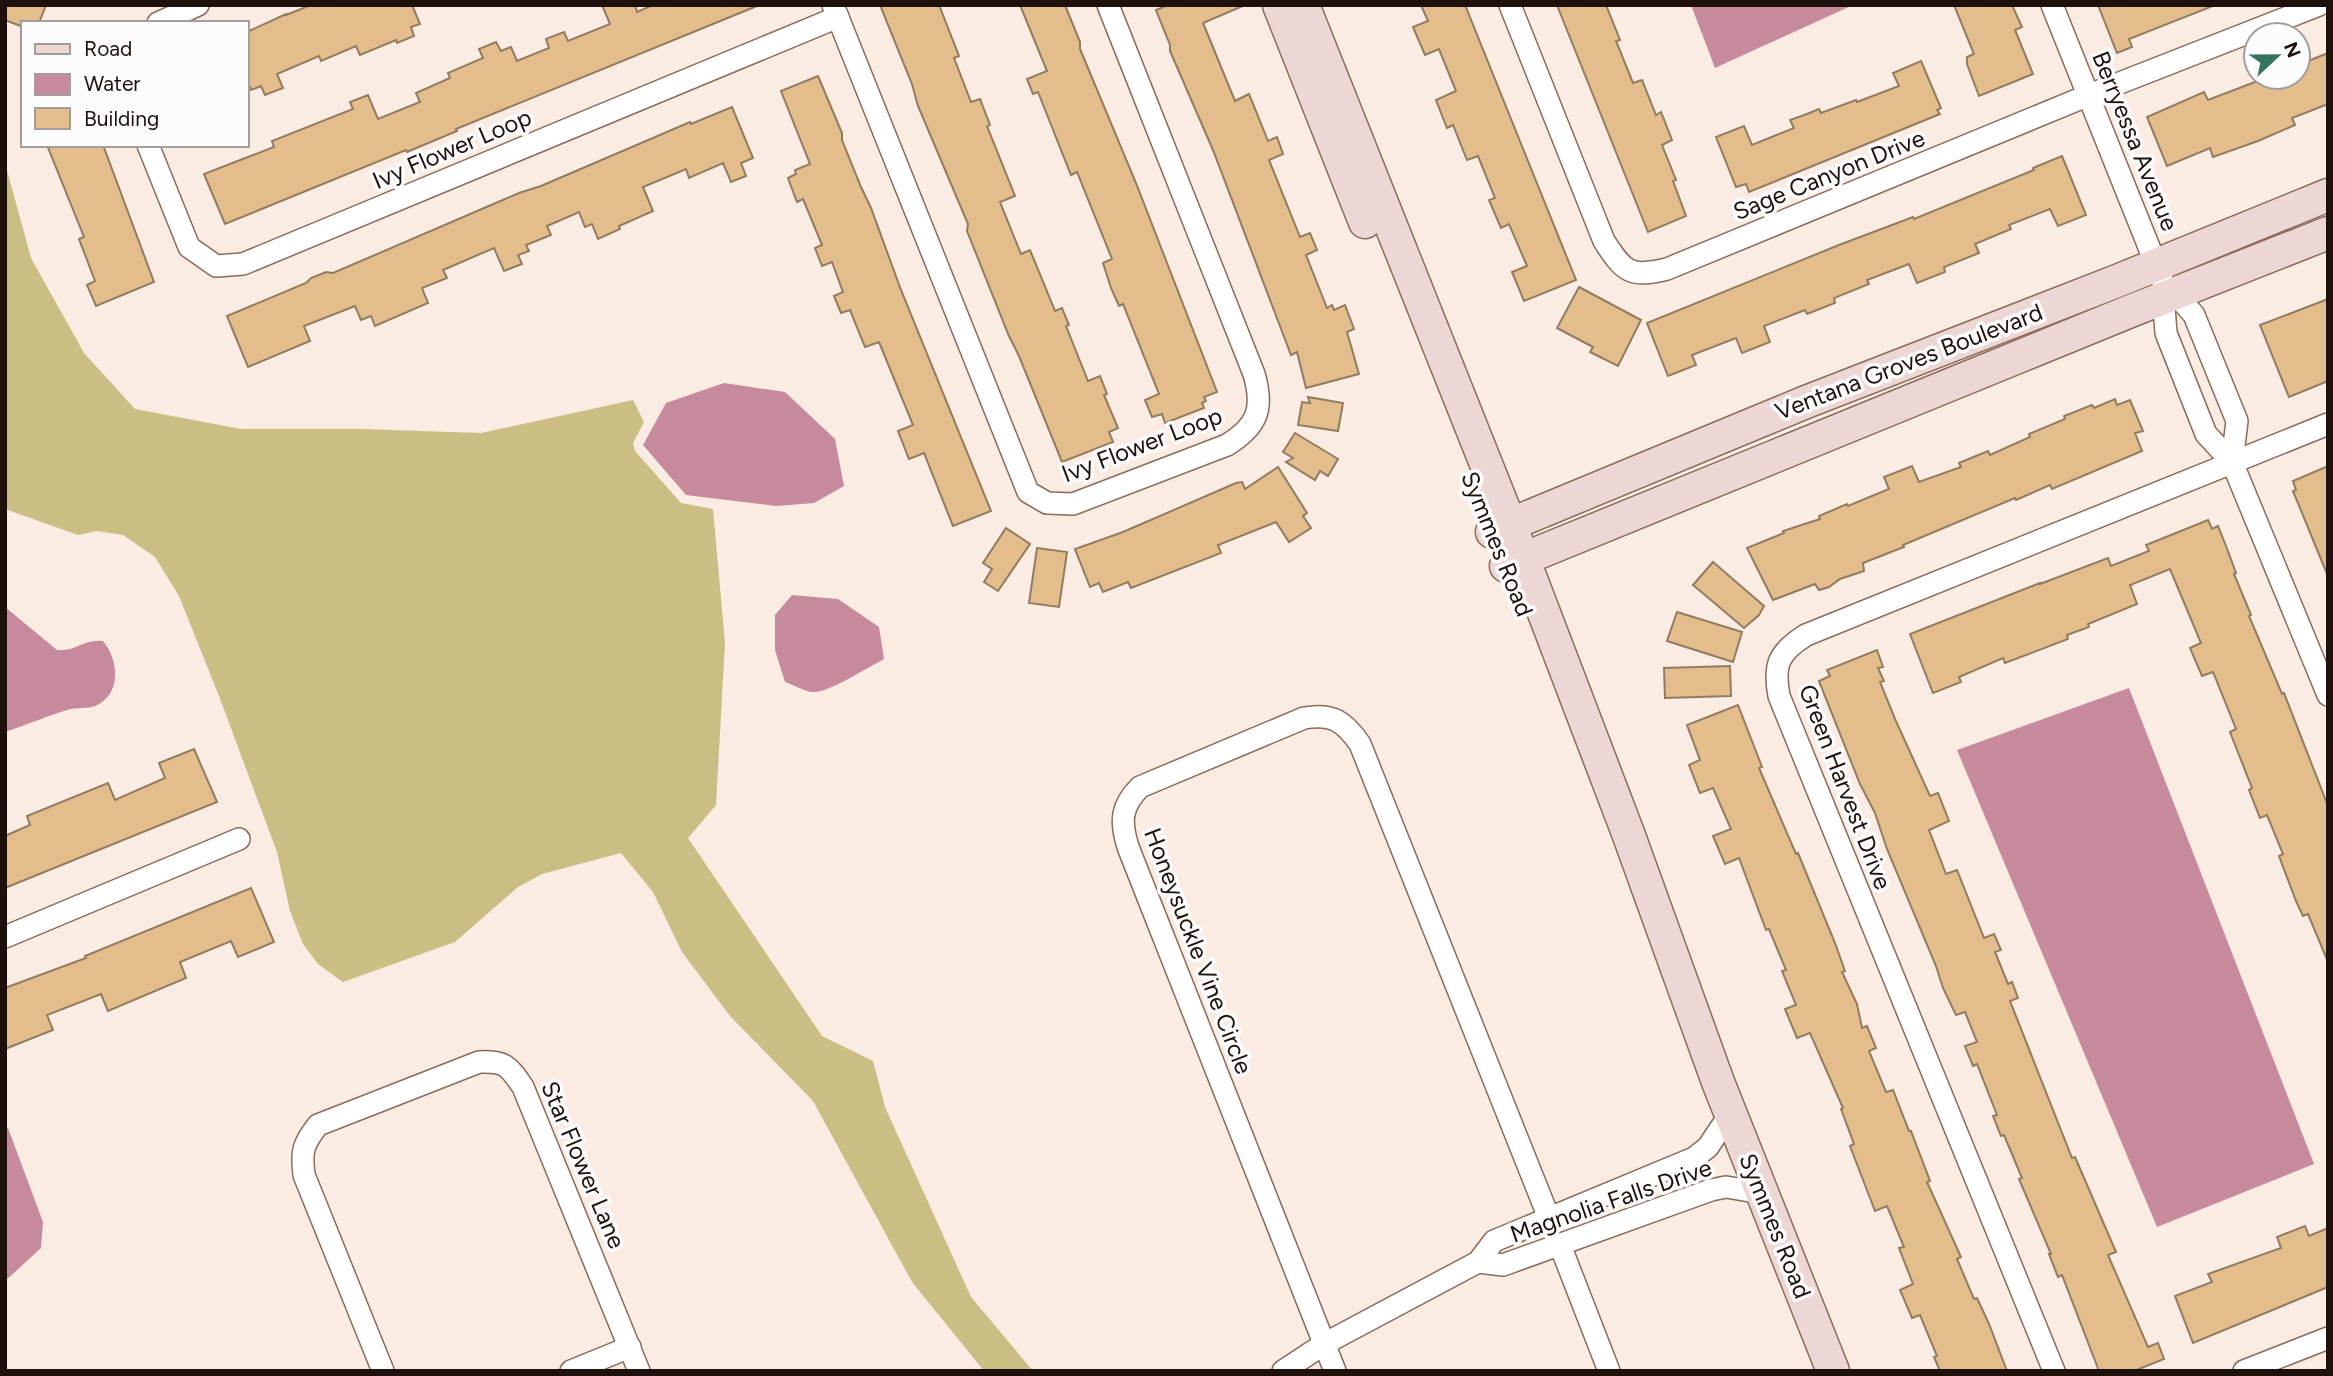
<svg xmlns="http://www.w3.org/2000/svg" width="2333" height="1376" font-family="Figtree,sans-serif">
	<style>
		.forest { fill: #cbbe84 }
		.water { fill: #c78a9c }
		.building { fill: #e4bd8c; stroke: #927c60; stroke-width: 2 }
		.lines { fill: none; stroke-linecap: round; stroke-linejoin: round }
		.street-casing { stroke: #8b6b5a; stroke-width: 24 }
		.secondary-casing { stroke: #8b6b5a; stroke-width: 35 }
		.street { stroke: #fff; stroke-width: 21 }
		.secondary { stroke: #edd7d5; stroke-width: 32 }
		.labels { text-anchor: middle; stroke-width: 7; stroke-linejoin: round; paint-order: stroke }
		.street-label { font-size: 24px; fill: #1e110b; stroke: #fcfcfc }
	</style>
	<rect width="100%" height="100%" fill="#faebe3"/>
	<path class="forest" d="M5 163 31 258 84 353 135 409 241 429H362L481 433 633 400 644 422 633 443 635 451 681 503 713 509 725 643 716 805 688 838 822 1036 873 1061 885 1107 971 1297 1033 1371H984L912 1282 813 1101 730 1016 682 952 653 892 621 853 542 874 518 887 455 942 343 982 318 964 303 944 290 911 277 852 219 696 179 596 155 557 123 535 97 531 78 535 5 509Z"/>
	<g class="water">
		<path d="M1691 5H1853L1715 68Z"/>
		<path d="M724 383 785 392 835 439 844 486 814 503 776 506 686 495 643 445 666 403Z"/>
		<path d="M792 595 838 599 879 627 884 659C868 667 827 694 812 692 804 691 794 685 785 682L775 650V615Z"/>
		<path d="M5 607 57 650C76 652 82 639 103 641 119 660 122 695 95 706 87 709 76 707 67 710 47 716 26 725 5 732Z"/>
		<path d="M2129 688 2314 1164 2157 1227 1957 750Z"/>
		<path d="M8 1128 43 1222 41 1248 5 1281V1129Z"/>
	</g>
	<g class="building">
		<path d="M5 5H46L39 23H23V27L5 20Z"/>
		<path d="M311 5H412L420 24 411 27 414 36 397 43 396 40 360 55 356 46 321 61 319 56 277 74 283 88 265 95 261 86 251 90 247 80V32L286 14V15Z"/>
		<path d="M602 5H635L637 12 653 5 757 6 456 129 457 131 407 152 406 150 225 224 204 174 274 147 272 141 353 109 350 102 368 95 378 119 420 102 416 93 450 78 448 73 483 58 479 49 496 42 501 51 511 47 517 61 549 48 546 39 564 32 568 41 610 24Z"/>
		<path d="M880 5H939L959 56 954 58 971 102 980 99 990 125 987 126 1015 196 1000 202 1021 254 1030 250 1055 311 1062 308 1069 325 1066 326 1088 381 1100 376 1107 394 1104 395 1118 428 1109 432 1113 442 1062 462 1019 356 1009 336 967 231 968 224 918 106 912 84Z"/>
		<path d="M1020 5H1065L1080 42V49L1136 183 1217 392 1204 397 1206 401 1202 403 1204 408 1165 423 1162 414 1152 417 1145 400 1159 394 1123 304 1119 306 1111 288 1103 263 1112 259 1077 172 1071 175 1038 92 1033 94 1027 79 1047 71Z"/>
		<path d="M1168 5H1245L1203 23 1235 101 1249 94 1268 141 1277 137 1283 154 1269 160 1300 237 1310 233 1317 250 1306 255 1327 308 1332 305 1334 310 1345 305 1354 329 1347 332 1359 374 1306 388 1297 352 1291 355 1213 150 1170 51V45L1156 10Z"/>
		<path d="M1421 5H1465L1576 280 1524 301 1512 272 1527 266 1509 224 1501 228 1489 200 1495 198 1478 156 1467 160 1453 125 1447 128 1436 100 1456 91 1439 49 1425 55 1413 27 1428 21Z"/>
		<path d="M1557 5H1606L1620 40 1616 41 1633 83 1642 80 1656 115 1661 112 1672 140 1662 145 1676 180 1673 181 1686 216 1648 232Z"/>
		<path d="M1954 5H2012L2022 27 2015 30 2033 74 1979 96 1967 64V57L1974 54Z"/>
		<path d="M2098 5H2212L2213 6 2129 39 2132 47 2117 53Z"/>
		<path d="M2328 53V104L2292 118 2295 125 2258 141 2213 157 2210 148 2167 166 2147 117 2204 92 2208 100 2268 77H2298V65Z"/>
		<path d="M1921 61 1941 108 1937 110 1940 114 1749 192 1746 184 1736 187 1716 137 1744 126 1752 145 1794 128 1790 120 1807 114 1819 109 1821 113 1856 100 1857 102 1899 86 1893 73Z"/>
		<path d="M818 76 842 133V140L861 187 871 208 901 290 991 511 953 526 924 453 909 459 898 431 913 425 879 342 865 347 850 310 841 313 834 296 843 292 832 262 822 266 815 248 822 245 803 199 797 202 788 178 796 174 795 170 810 164 781 91Z"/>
		<path d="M732 107 753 158 741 163 746 176 731 182 723 163 689 178 686 169 643 187 653 211 619 226 620 229 598 239 592 224 585 227 579 212 547 226 551 235 526 245 529 251 518 255 522 264 504 271 494 248 443 270 447 278 422 288 428 303 375 326 371 316 361 320 355 306 304 326 310 341 248 367 227 316 306 283 311 278 326 272 333 273 519 193 541 186 690 122 691 124Z"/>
		<path d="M47 145H103L154 282 96 306 87 285 95 281 79 239 84 237Z"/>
		<path d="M2062 156 2086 215 2058 226 2050 209 2009 225 2011 229 1975 244 1979 253 1944 267 1945 272 1917 283 1909 264 1867 280 1869 284 1834 298 1835 303 1807 314 1805 310 1764 326 1770 342 1742 353 1736 338 1692 355 1696 365 1668 376 1647 323 1839 245 1913 217 1914 219 2034 170 2033 168Z"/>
		<path d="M1579 287 1641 320 1618 366 1590 352 1593 347 1557 328Z"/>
		<path d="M2328 299V381L2289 397 2260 325Z"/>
		<path d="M1308 397 1343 403 1338 431 1298 425 1302 402 1310 403Z"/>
		<path d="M2115 399 2117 405 2130 400 2143 431 2135 433 2142 451 2052 489 2050 485 2016 500 2015 498 1903 545 1904 547 1863 563 1864 571 1840 579 1829 587 1819 590 1815 584 1773 600 1747 548 1784 533 1783 531 1820 519 1819 516 1847 504 1848 506 1889 489 1884 477 1912 466 1919 482 1961 467 1959 463 1988 451 1990 455 2030 437 2029 434 2065 419 2064 416 2092 405 2094 408Z"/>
		<path d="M1295 433 1338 459 1328 476 1320 471 1315 480 1286 462 1293 458 1283 452Z"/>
		<path d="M2328 466V574H2327L2293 491 2296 490 2293 481Z"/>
		<path d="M1278 467 1307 513 1303 516 1311 528 1289 542 1276 522 1218 545 1221 553 1131 588 1128 582 1103 592 1099 583 1090 587 1075 549 1123 532 1236 483 1242 482 1245 489Z"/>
		<path d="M2208 520 2212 529 2218 526 2226 546 2236 573 2234 574 2251 615 2249 616 2282 694 2284 693 2328 806V962L2308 914 2303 916 2296 901 2279 856 2283 854 2267 815 2260 818 2249 790 2252 788 2230 732 2236 729 2213 672 2202 676 2190 648 2201 643 2170 569 2130 585 2137 604 2088 624 2089 627 2067 635 2068 639 2005 663 2003 658 1959 677 1961 682 1933 693 1910 634 2040 583V584L2108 558 2111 566 2149 551 2146 545Z"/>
		<path d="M1006 528 1030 544 998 591 984 582 992 569 983 563Z"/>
		<path d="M1037 548 1067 552 1059 607 1029 603Z"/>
		<path d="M1713 562 1764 606 1759 615 1744 628 1693 585Z"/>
		<path d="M1677 612 1742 632 1733 662 1667 641Z"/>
		<path d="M1877 650 1883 667 1878 668 1884 681 1880 682 1895 719 1930 796 1938 793 1949 821 1929 830 1946 874 1957 870 1984 938 1994 934 2001 950 1995 952 2008 984 2012 982 2018 998 2010 1001 2072 1158 2075 1157 2116 1252 2108 1255 2148 1347 2158 1343 2164 1359 2134 1371H2099L2062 1275 2058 1277 2049 1254H2051L2019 1179 2022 1178 2004 1135 2001 1136 1993 1116 1997 1115 1977 1064 1973 1066 1965 1046 1977 1042 1965 1012 1956 1015 1943 988 1936 966 1887 849 1875 813 1860 784 1819 681 1830 676 1827 670Z"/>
		<path d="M1730 666 1731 696 1665 698 1664 668Z"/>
		<path d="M1738 705 1762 767 1759 768 1796 854 1798 853 1835 943 1845 971 1842 972 1857 1004 1862 1028 1867 1026 1876 1048 1869 1051 1886 1092 1893 1090 1909 1131H1911L1930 1181 1927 1182 1961 1257 1957 1259 1974 1299 1977 1298 1989 1324 2007 1371H1940L1934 1357 1937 1356 1920 1315 1912 1318 1900 1290 1913 1284 1899 1248 1904 1247 1887 1206 1875 1211 1850 1146 1854 1144 1841 1109 1843 1108 1810 1033 1797 1038 1785 1009 1796 1005 1782 971 1786 970 1769 929 1766 930 1739 858 1725 864 1713 836 1731 829 1713 788 1700 793 1689 765 1700 760 1687 725Z"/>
		<path d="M194 749 217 802 5 888V836L30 825 27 816 108 783 115 800 165 778 159 763Z"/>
		<path d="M251 888 274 942 238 957 231 941 180 962 186 978 108 1011 101 994 47 1015 53 1030 5 1049V988L86 958 85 956Z"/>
		<path d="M2305 1226 2309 1236 2328 1228V1287L2193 1343 2175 1296 2212 1282 2208 1274 2281 1248 2277 1237Z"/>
	</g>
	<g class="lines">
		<defs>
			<g id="street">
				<path d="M833 5 1028 492 1047 503 1073 504 1227 445C1258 426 1264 408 1254 374L1108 5"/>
				<path d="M1510 5 1604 241C1624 272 1630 278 1667 269L2089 95 2319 5"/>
				<path d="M2052 5 2169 297 2164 307 2166 333 2206 434 2232 462 2328 695"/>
				<path d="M158 23 198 5"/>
				<path d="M148 145 189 247 216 266 243 264 838 17"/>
				<path d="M2169 297 2181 300 2194 315 2237 421 2232 462"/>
				<path d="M5 937 239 839"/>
				<path d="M1560 1245 1609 1371"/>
				<path d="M1478 1262 1503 1265 1711 1190 1726 1187 1762 1193"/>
				<path d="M383 1371 304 1175C301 1151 303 1144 318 1125L479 1062C505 1061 508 1065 523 1087L639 1371"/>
				<path d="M571 1371 630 1347"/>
				<path d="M1283 1371 1324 1344 1478 1262 1494 1241 1694 1158 1708 1147 1730 1114"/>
				<path d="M1335 1371 1128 847C1120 821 1121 806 1140 787L1304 718C1332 713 1344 721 1360 744L1549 1218"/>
				<path d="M2054 1371 1779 696C1773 664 1779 652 1806 635L2328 424"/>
				<path d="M2244 1371 2328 1338"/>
			</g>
			<g id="secondary">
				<path d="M1279 5 1365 222"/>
				<path d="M1303 5 1510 524 1628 833 1718 1082 1833 1371"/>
				<path d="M1492 532 1806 402 2117 281 2328 195"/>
				<path d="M1506 566 2133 310 2328 233"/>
			</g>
		</defs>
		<use href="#street" class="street-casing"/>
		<use href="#secondary" class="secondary-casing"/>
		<use href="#street" class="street"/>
		<use href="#secondary" class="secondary"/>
	</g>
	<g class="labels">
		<g class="street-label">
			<text transform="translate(2135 141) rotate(68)" y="8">Berryessa Avenue</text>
			<text transform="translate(452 149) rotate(-23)" y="8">Ivy Flower Loop</text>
			<text transform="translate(1829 175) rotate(-22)" y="8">Sage Canyon Drive</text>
			<text transform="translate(1909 362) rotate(-21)" y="8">Ventana Groves Boulevard</text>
			<text transform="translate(1142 445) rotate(-21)" y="8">Ivy Flower Loop</text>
			<text transform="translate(1497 544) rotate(68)" y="8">Symmes Road</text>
			<text transform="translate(1845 787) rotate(69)" y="8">Green Harvest Drive</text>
			<text transform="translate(1198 951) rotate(69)" y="8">Honeysuckle Vine Circle</text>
			<text transform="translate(583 1165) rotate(67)" y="8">Star Flower Lane</text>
			<text transform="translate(1611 1201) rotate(-19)" y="8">Magnolia Falls Drive</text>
			<text transform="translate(1775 1226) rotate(68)" y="8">Symmes Road</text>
		</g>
	</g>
	<rect width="2333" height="1376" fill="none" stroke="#1e110b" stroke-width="14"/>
	<rect x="21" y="21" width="228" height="126" fill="#fcfcfc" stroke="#a39e9c" stroke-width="2"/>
	<rect x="35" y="44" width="35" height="10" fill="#edd7d5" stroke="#a39e9c" stroke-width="2"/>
	<text x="84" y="56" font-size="21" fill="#1e110b">Road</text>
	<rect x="35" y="74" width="35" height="21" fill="#c78a9c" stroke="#a39e9c" stroke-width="2"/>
	<text x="84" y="91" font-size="21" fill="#1e110b">Water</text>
	<rect x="35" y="108" width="35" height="21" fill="#e4bd8c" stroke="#a39e9c" stroke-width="2"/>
	<text x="84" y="126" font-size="21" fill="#1e110b">Building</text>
	<g transform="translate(2277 56) rotate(68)"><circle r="33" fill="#fcfcfc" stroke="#a39e9c" stroke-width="2"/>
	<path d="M0-5L12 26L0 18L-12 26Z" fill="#377460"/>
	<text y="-10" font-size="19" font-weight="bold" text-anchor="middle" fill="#1e110b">N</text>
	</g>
</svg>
